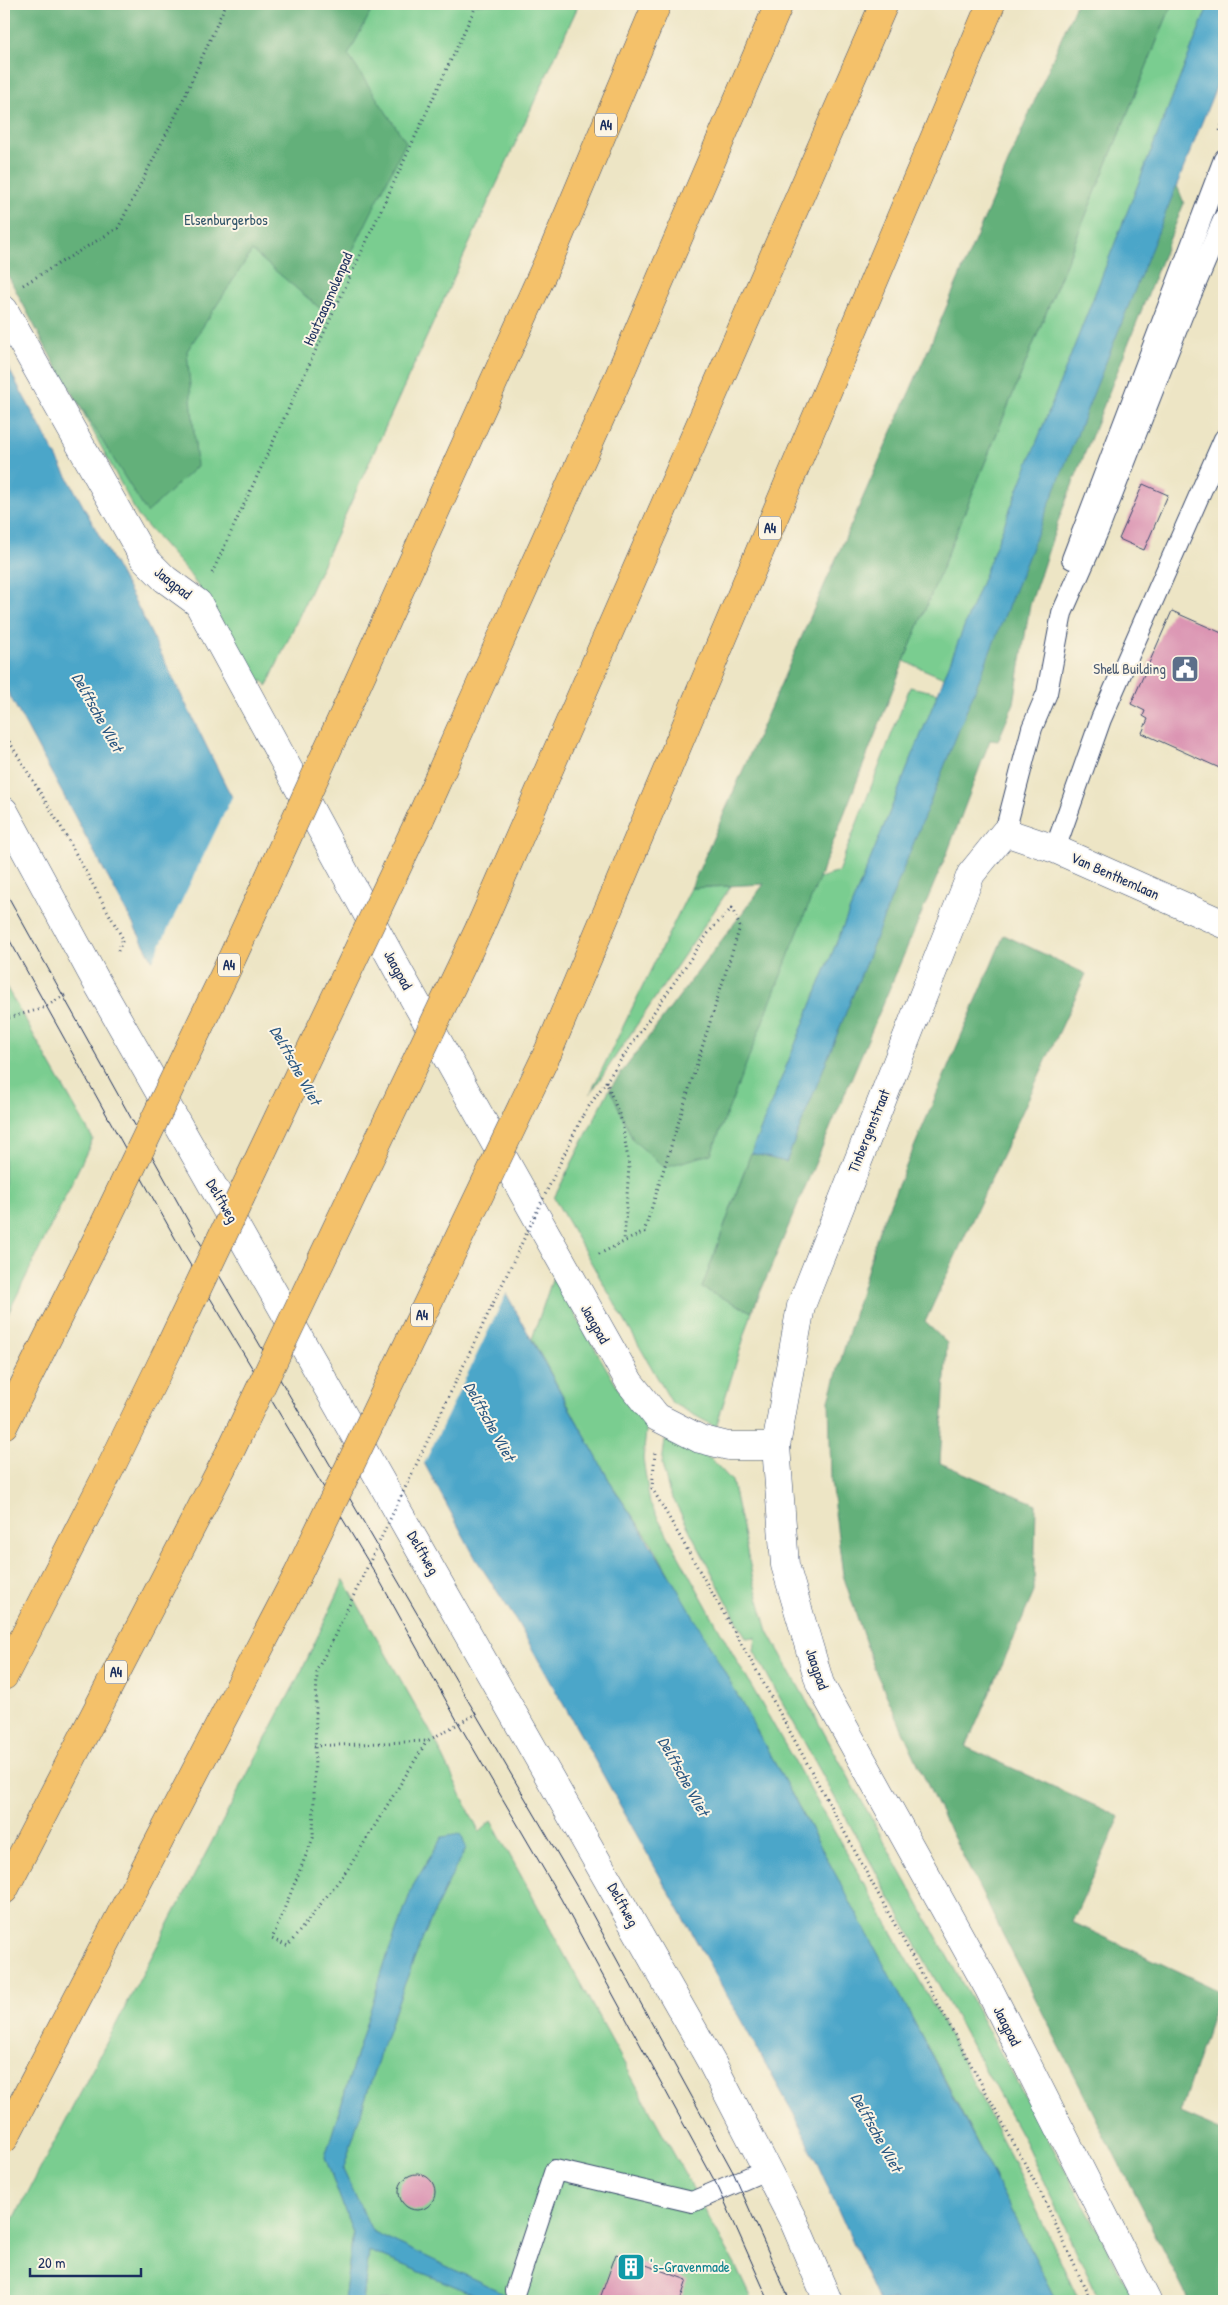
<svg xmlns="http://www.w3.org/2000/svg" width="1228" height="2305" font-family="'Patrick Hand',sans-serif">
	<style>
		.green { fill: #7acd90; stroke: #4a7e77 }
		.forest { fill: #63b07a; stroke: #3f706c }
		.water { fill: #4ba6c9; stroke: #336a94 }
		.pier { fill: #ede5c5 }
		.building { fill: #db95b3 }
		.lines { fill: none; stroke-linecap: round; stroke-linejoin: round }
		.lane-casing { stroke: #3a4a6d; stroke-width: 22 }
		.street-casing { stroke: #3a4a6d; stroke-width: 29 }
		.highway-casing { stroke: #3a4a6d; stroke-width: 29 }
		.path { stroke: #3a4a6d; stroke-width: 3; stroke-dasharray: 1 4; stroke-linecap: butt }
		.lane { stroke: #fff; stroke-width: 20 }
		.street { stroke: #fff; stroke-width: 28 }
		.highway { stroke: #f4c16a; stroke-width: 28 }
		.tram { stroke: #1b2f5e; stroke-width: 1 }
		.highway-bridge-casing { stroke: #3a4a6d; stroke-width: 29; stroke-linecap: butt }
		.path-bridge { stroke: #3a4a6d; stroke-width: 3; stroke-dasharray: 1 4; stroke-linecap: butt }
		.highway-bridge { stroke: #f4c16a; stroke-width: 28 }
		.labels { text-anchor: middle; stroke-width: 4; stroke-linejoin: round; paint-order: stroke }
		.shield { fill: #fcf5e5; stroke: #5e6a86; stroke-width: 1 }
		.shield-label { font-size: 14px; font-weight: bold; fill: #1b2f5e }
		.park-label { font-size: 15px; fill: #33566a; stroke: #fcf5e5 }
		.street-label { font-size: 15px; fill: #1b2f5e; stroke: #fcf5e5 }
		.service-label { font-size: 15px; fill: #4e5e75; stroke: #fcf5e5; text-anchor: end }
		.culture-label { font-size: 15px; fill: #0d838f; stroke: #fcf5e5; text-anchor: start }
		.water-label { font-size: 16px; font-style: italic; fill: #2c5983; stroke: #fcf5e5 }
	</style>
	<rect width="100%" height="100%" fill="#fcf5e5"/>
	<filter id="ink" filterUnits="userSpaceOnUse"><feTurbulence type="fractalNoise" baseFrequency=".02" numOctaves="2"/><feDisplacementMap in="SourceGraphic" scale="10" xChannelSelector="R" yChannelSelector="G"/><feConvolveMatrix kernelMatrix="1 2 1 2 8 2 1 2 1" color-interpolation-filters="sRGB"/></filter>
	<filter id="wash" filterUnits="userSpaceOnUse"><feTurbulence type="fractalNoise" baseFrequency=".0096" numOctaves="4" result="noise"/><feDisplacementMap in="SourceGraphic" scale="20" xChannelSelector="R" yChannelSelector="G"/><feGaussianBlur stdDeviation="1.12" result="paint"/><feColorMatrix in="noise" values="0 0 0 0 0 0 0 0 0 0 0 0 0 0 0 0 0 1.4 0 .05"/><feComposite in="paint" operator="in"/></filter>
	<g filter="url(#wash)">
		<rect width="100%" height="100%" fill="#ede5c5"/>
		<g class="green">
			<path d="M4 4H579L267 686 262 680 258 690 221 620 188 572 138 516 4 263Z"/>
			<path d="M1172 4H1209L944 678 904 661Z"/>
			<path d="M910 687 938 693 751 1153 702 1288 752 1312 716 1427 672 1403 554 1198 610 1088 633 1140 817 879 838 872Z"/>
			<path d="M731 886 590 1094 691 888Z"/>
			<path d="M4 983 93 1139 4 1322Z"/>
			<path d="M553 1277 629 1407 647 1423 643 1459 650 1503 729 1647 930 1999 1021 2176 1079 2301H1057L950 2089 808 1823 652 1544 614 1489 532 1339Z"/>
			<path d="M665 1439 711 1459 732 1481 753 1579 768 1631 1096 2226 1134 2301H1100L1025 2142 754 1651 756 1637 746 1638 669 1491 662 1464Z"/>
			<path d="M344 1580 435 1740 479 1832 491 1821 735 2265 752 2301H515L499 2291 372 2231 343 2170C377 2060 411 1949 466 1848L442 1837 413 1886 386 1959 325 2157 353 2233 344 2301H4V2238L302 1670Z"/>
			<path d="M369 2251 491 2301H363Z"/>
		</g>
		<g class="forest">
			<path d="M4 4H375L348 55 406 142 323 311 252 251 187 351 197 466 147 513 54 363 4 268Z"/>
			<path d="M1076 4H1172L904 661 711 1154 664 1167 633 1140 610 1088 764 884 691 888 931 343Z"/>
			<path d="M1176 183 1184 203 1060 516 1030 605 1014 703 998 741 990 740 948 851 752 1312 702 1288 751 1153 786 1162Z"/>
			<path d="M1004 935 1086 974 925 1322 947 1343 940 1463 1036 1504 1034 1592 966 1747 1120 1817 1072 1922 1220 1991 1180 2113 1224 2132V2301H1189L936 1803 874 1668 843 1575 831 1482 829 1400 879 1230Z"/>
		</g>
		<g class="water">
			<path d="M1209 4H1224V67L786 1162 751 1153 938 693Z"/>
			<path d="M4 360 139 609 226 786 614 1489C674 1576 723 1670 774 1762 873 1940 966 2120 1057 2301H879L801 2127 516 1620 476 1559 4 685Z"/>
			<path d="M461 1834 466 1848C411 1949 377 2060 343 2170L372 2231 499 2291 515 2301H491L369 2251 363 2301H344L353 2233 325 2157 386 1959 413 1886 442 1837Z"/>
		</g>
		<path class="pier" d="M233 795 508 1290 423 1466 152 962Z"/>
		<g id="blocks">
			<g class="building">
				<path d="M1143 484 1168 495 1144 550 1119 539Z"/>
				<path d="M1172 611 1224 634V770L1142 733 1148 719 1143 716 1145 711 1131 704Z"/>
				<circle cx="417" cy="2192" r="18"/>
				<path d="M616 2254 687 2280 680 2301H599Z"/>
			</g>
		</g>
	</g>
	<g filter="url(#ink)">
		<use href="#blocks" fill-opacity="0" stroke="#3a4a6d" stroke-width="1"/>
		<g class="lines">
			<defs>
				<g id="lane">
					<path d="M1072 559 1224 159"/>
					<path d="M1005 832 1032 728 1047 693 1062 613 1099 529 1182 316 1224 218"/>
					<path d="M1055 849 1101 719 1224 439"/>
					<path d="M515 2291 555 2170 692 2202 768 2169"/>
				</g>
				<g id="street">
					<path d="M4 310 144 558 165 579 198 603 400 974 630 1383 657 1417 700 1439 728 1446H776"/>
					<path d="M4 811 95 979 712 2063 794 2222 828 2301"/>
					<path d="M1147 2301 989 1989 820 1684 785 1565 776 1446 801 1306 971 874 1005 832 1055 849 1224 924"/>
				</g>
				<g id="highway">
					<path d="M352 696 555 246 657 4"/>
					<path d="M420 819 612 392 779 4"/>
					<path d="M480 927 884 4"/>
					<path d="M548 1052 991 4"/>
					<path d="M4 1425 101 1231"/>
					<path d="M4 1676 113 1463 170 1346"/>
					<path d="M4 1890 229 1454"/>
					<path d="M4 2139 296 1578"/>
				</g>
			</defs>
			<use href="#lane" class="lane-casing"/>
			<use href="#street" class="street-casing"/>
			<use href="#highway" class="highway-casing"/>
			<g class="path">
				<path d="M1220 131 1224 120"/>
				<path d="M23 285 118 228 178 111 226 4"/>
				<path d="M212 573 477 4"/>
				<path d="M4 733 61 827 123 939 118 951"/>
				<path d="M4 1019 41 1009 67 994"/>
				<path d="M606 1081 622 1122 629 1166 624 1241"/>
				<path d="M583 1115 709 932 732 908 740 927 644 1232 597 1255"/>
				<path d="M655 1453 652 1488 758 1673 1043 2197 1091 2301"/>
				<path d="M332 1641 317 1670 313 1838 272 1939 288 1946 348 1869 427 1741"/>
				<path d="M314 1746 427 1741 476 1714"/>
			</g>
			<use href="#lane" class="lane"/>
			<use href="#street" class="street"/>
			<use href="#highway" class="highway"/>
			<g class="tram">
				<path d="M4 889 202 1246 580 1892 733 2172 790 2301"/>
				<path d="M4 930 185 1256 381 1583 459 1724 561 1899 719 2189 769 2301"/>
			</g>
			<defs>
				<g id="highway-bridge">
					<path d="M101 1231 227 969 352 696"/>
					<path d="M170 1346 420 819"/>
					<path d="M229 1454 480 927"/>
					<path d="M296 1578 548 1052"/>
				</g>
			</defs>
			<use href="#highway-bridge" class="highway-bridge-casing"/>
			<path class="path-bridge" d="M332 1641 583 1115"/>
			<use href="#highway-bridge" class="highway-bridge"/>
		</g>
	</g>
	<defs>
		<symbol id="civic-square" viewBox="-11 -11 22 22"><rect x="-9" y="-9" width="18" height="18" rx="4" fill="#5c6f8a" stroke="#fcf5e5"/><path d="M-.6-6.5H3V-4.5H.6V-3L4-1V1h2V6H-6V1h2V-1L-.6-3ZM-1.2 2.5V6h2.4V2.5Z" fill="#fff"/></symbol>
		<symbol id="building-square" viewBox="-11 -11 22 22"><rect x="-9" y="-9" width="18" height="18" rx="4" fill="#0f9aa8" stroke="#fcf5e5"/><path d="M-4-6H4V6H1V3H-1V6H-4ZM-2.5-4.3h1.7v1.8h-1.7ZM.8-4.3h1.7v1.8H.8ZM-2.5-1h1.7V.8h-1.7ZM.8-1h1.7V.8H.8Z" fill="#fff"/></symbol>
	</defs>
	<g fill-rule="evenodd">
		<use href="#civic-square" x="1169" y="653" width="32" height="32"/>
		<use href="#building-square" x="615" y="2251" width="32" height="32"/>
	</g>
	<g class="labels">
		<g class="shield">
			<rect x="595" y="113.5" width="22" height="23" rx="4"/>
			<rect x="759" y="516.5" width="22" height="23" rx="4"/>
			<rect x="218" y="953.5" width="22" height="23" rx="4"/>
			<rect x="411" y="1303.5" width="22" height="23" rx="4"/>
			<rect x="105" y="1660.5" width="22" height="23" rx="4"/>
		</g>
		<g class="shield-label">
			<text x="606" y="130">A4</text>
			<text x="770" y="533">A4</text>
			<text x="229" y="970">A4</text>
			<text x="422" y="1320">A4</text>
			<text x="116" y="1677">A4</text>
		</g>
		<g class="park-label">
			<text x="226" y="225">Elsenburgerbos</text>
		</g>
		<g class="street-label">
			<text transform="translate(328 299) rotate(-66)" y="5">Houtzaagmolenpad</text>
			<text transform="translate(173 583) rotate(38)" y="5">Jaagpad</text>
			<text transform="translate(1115 876) rotate(24)" y="5">Van Benthemlaan</text>
			<text transform="translate(398 970) rotate(61)" y="5">Jaagpad</text>
			<text transform="translate(869 1131) rotate(-68)" y="5">Tinbergenstraat</text>
			<text transform="translate(222 1201) rotate(60)" y="5">Delftweg</text>
			<text transform="translate(595 1324) rotate(60)" y="5">Jaagpad</text>
			<text transform="translate(423 1553) rotate(60)" y="5">Delftweg</text>
			<text transform="translate(817 1669) rotate(71)" y="5">Jaagpad</text>
			<text transform="translate(623 1905) rotate(61)" y="5">Delftweg</text>
			<text transform="translate(1007 2026) rotate(63)" y="5">Jaagpad</text>
		</g>
		<g class="service-label">
			<text x="1166" y="674">Shell Building</text>
		</g>
		<g class="culture-label">
			<text x="650" y="2272">'s-Gravenmade</text>
		</g>
		<g class="water-label">
			<text transform="translate(98 712) rotate(61)" y="6">Delftsche Vliet</text>
			<text transform="translate(296 1065) rotate(61)" y="6">Delftsche Vliet</text>
			<text transform="translate(490 1421) rotate(61)" y="6">Delftsche Vliet</text>
			<text transform="translate(684 1776) rotate(61)" y="6">Delftsche Vliet</text>
			<text transform="translate(877 2132) rotate(61)" y="6">Delftsche Vliet</text>
		</g>
	</g>
	<rect width="1228" height="2305" fill="none" stroke="#fcf5e5" stroke-width="20"/>
	<path d="M30 2268v8h111v-8" fill="none" stroke="#1b2f5e" stroke-width="2.5"/>
	<text x="38" y="2268" font-size="15" fill="#1b2f5e" stroke="#fcf5e5" stroke-width="4" paint-order="stroke">20 m</text>
</svg>
